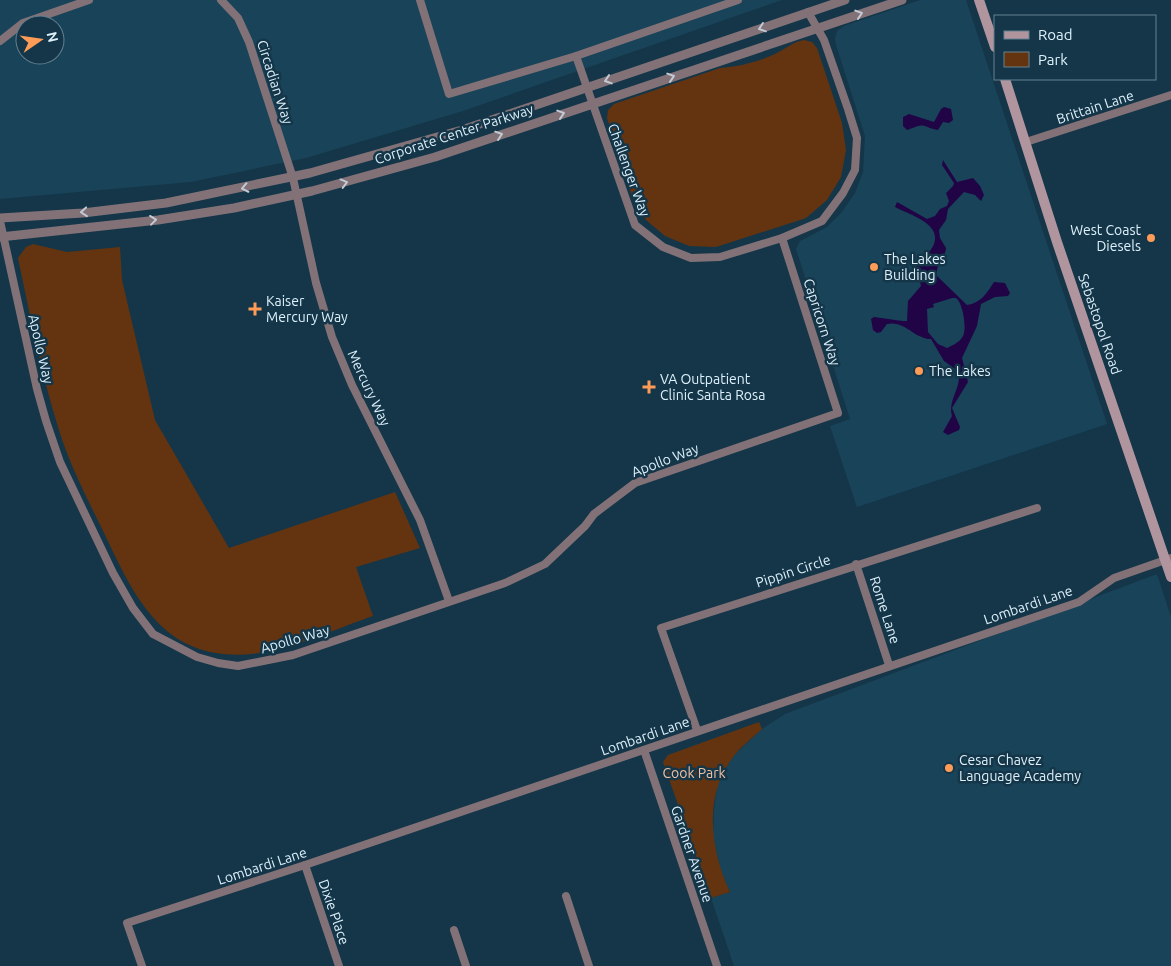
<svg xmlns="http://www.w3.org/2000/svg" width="1171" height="966" font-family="Ubuntu,sans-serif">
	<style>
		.built { fill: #184359; fill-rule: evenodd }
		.green { fill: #643410 }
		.water { fill: #200446; fill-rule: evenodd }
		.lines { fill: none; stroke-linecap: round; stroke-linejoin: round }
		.minor { stroke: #827278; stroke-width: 8 }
		.tertiary { stroke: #827278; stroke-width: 9 }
		.secondary { stroke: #b0959f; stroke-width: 10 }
		.oneway { stroke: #c2cad4 }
		.poi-dot { fill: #fe9c57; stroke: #143648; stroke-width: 2 }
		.labels { text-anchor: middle; stroke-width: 5; stroke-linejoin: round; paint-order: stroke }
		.street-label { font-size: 14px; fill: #ddf0fb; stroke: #143648 }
		.poi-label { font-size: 14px; fill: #ddf0fb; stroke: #143648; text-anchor: start }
		.park-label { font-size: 14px; fill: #efc0a3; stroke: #143648 }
	</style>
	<rect width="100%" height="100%" fill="#143648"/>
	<g class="built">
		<path d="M0 0H782L463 111 306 158 191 182 0 199ZM25 25H55V55H25Z"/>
		<path d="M920 0H966L1107 424 857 507 830 426 850 419 796 249 800 241 827 227 841 213 855 193 863 172 865 136 836 45 835 38 837 31 844 26Z"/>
		<path d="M1157 574 1171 617V966H734L711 898 730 892 721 873 713 836 714 809 718 781 734 755 762 729 785 714Z"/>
	</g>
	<g class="green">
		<path d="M804 40 812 42 817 48 842 123 846 150 841 177 827 200 806 218 794 222 716 247 689 246 665 236 646 220 633 199 607 118 608 110 614 104 720 68C738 67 758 62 775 54 785 49 793 42 804 40Z"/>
		<path d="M33 244 67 252 120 247 122 280 155 420 229 548 395 492 420 548 356 567 373 616C323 633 269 662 216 653 154 643 129 585 105 535 88 500 69 464 58 427 41 372 30 315 18 258L26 247Z"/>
		<path d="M759 722 762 729C753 738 741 746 734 756 703 795 710 849 730 892L711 898 663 762 668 755Z"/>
	</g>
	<g class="water">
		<path d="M944 107 951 109 953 120 949 123 943 122 938 130C920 126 927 122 907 130L903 126V117L909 114 934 122 941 109Z"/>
		<path d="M943 160 957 182 973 178 980 186 984 195 981 201 975 195 964 192 948 209 946 220 939 230 940 238 946 248C945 259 935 265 937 276L967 305C981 303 987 293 994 282L1005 283 1010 293 1008 296 995 297 981 304 977 326 962 358 968 382 952 408 960 427 959 430 948 435 943 432 952 416C947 400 963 386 958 371L944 361 931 339C914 339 905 320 887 324L881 332 877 333 873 330 871 319 874 317C877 317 905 322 907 321L908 301 921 286 916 266C920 258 928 255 932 248 946 224 909 215 895 207L897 202 927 219 935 216 940 209 947 206 949 201 946 193 953 186 954 183 942 165ZM952 298H956C963 303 967 329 963 336 959 343 953 345 947 348L938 344 928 332 927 309 934 307 933 304Z"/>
	</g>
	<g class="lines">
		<g class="minor">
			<path d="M221 0 238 18 249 42 293 178 316 283 332 337 352 385 420 520 449 601"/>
			<path d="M420 0 449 94 576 56 738 0"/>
			<path d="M0 41 23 23 89 0"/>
			<path d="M576 56 635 225 663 247 691 258 720 257 782 238 822 221 843 193 855 170 857 138 848 109 824 40 808 12"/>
			<path d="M1026 142 1171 95"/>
			<path d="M0 221 37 389 46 421 60 462 113 573 133 608 153 634 197 657 218 663 238 666 293 655 505 583 545 564 585 526 594 514 635 483 838 413 782 238"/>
			<path d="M856 564 889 665"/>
			<path d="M697 730 661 628 1037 508"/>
			<path d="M644 750 717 966"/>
			<path d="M305 865 339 966"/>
			<path d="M566 896 589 966"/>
			<path d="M454 930 466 966"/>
			<path d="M142 966 127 923 305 865 1079 602 1114 578 1171 558"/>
		</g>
		<g class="tertiary">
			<path d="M0 218 83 213 166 203 310 173 462 130 845 0"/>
			<path d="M0 237 158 220 234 208 312 191 435 157 902 0"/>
		</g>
		<g class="secondary">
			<path d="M979 0 995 47"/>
			<path d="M1005 79 1057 242 1171 577"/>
		</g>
	</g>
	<defs><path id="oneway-chevron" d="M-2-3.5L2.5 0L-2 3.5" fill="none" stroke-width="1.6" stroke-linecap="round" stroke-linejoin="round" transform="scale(1.25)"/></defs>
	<g class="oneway">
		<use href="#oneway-chevron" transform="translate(859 14) rotate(-18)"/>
		<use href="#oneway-chevron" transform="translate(762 28) rotate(161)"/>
		<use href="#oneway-chevron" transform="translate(671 77) rotate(-18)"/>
		<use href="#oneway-chevron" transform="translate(608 80) rotate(162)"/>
		<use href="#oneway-chevron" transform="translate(561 114) rotate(-18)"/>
		<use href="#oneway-chevron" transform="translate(499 135) rotate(-19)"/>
		<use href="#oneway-chevron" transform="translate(344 183) rotate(-15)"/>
		<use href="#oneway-chevron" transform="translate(245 188) rotate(168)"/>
		<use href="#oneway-chevron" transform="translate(84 212) rotate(175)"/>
		<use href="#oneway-chevron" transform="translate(153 220) rotate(-7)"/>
	</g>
	<g class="poi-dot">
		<circle cx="1151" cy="238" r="5"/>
		<circle cx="874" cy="267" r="5"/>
		<path d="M252.5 301.5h5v5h5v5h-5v5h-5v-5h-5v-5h5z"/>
		<circle cx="919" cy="371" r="5"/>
		<path d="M646.5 379.5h5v5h5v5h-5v5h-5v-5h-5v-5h5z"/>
		<circle cx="949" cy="768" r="5"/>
	</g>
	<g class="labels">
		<g class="street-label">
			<text transform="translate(275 82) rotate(72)" y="5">Circadian Way</text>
			<text transform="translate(1095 107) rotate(-18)" y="5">Brittain Lane</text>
			<text transform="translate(454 134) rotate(-18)" y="5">Corporate Center Parkway</text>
			<text transform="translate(629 170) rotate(70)" y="5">Challenger Way</text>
			<text transform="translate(822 322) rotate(72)" y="5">Capricorn Way</text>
			<text transform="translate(1100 324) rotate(71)" y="5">Sebastopol Road</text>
			<text transform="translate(41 349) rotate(77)" y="5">Apollo Way</text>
			<text transform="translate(369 388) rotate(65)" y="5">Mercury Way</text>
			<text transform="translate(665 460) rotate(-21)" y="5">Apollo Way</text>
			<text transform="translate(793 571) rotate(-18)" y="5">Pippin Circle</text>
			<text transform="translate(1028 605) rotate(-19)" y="5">Lombardi Lane</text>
			<text transform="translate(885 610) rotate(72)" y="5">Rome Lane</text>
			<text transform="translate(295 639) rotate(-16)" y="5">Apollo Way</text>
			<text transform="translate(645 736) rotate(-19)" y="5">Lombardi Lane</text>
			<text transform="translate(692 854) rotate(71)" y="5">Gardner Avenue</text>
			<text transform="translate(262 866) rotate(-18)" y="5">Lombardi Lane</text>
			<text transform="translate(334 912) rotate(71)" y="5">Dixie Place</text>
		</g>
		<g class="poi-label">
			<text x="1141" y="235" text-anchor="end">West Coast<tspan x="1141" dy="16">Diesels</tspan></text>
			<text x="884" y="264">The Lakes<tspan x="884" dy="16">Building</tspan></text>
			<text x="266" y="306">Kaiser<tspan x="266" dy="16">Mercury Way</tspan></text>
			<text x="929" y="376">The Lakes</text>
			<text x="660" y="384">VA Outpatient<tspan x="660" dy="16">Clinic Santa Rosa</tspan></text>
			<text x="959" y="765">Cesar Chavez<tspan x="959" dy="16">Language Academy</tspan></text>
		</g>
		<g class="park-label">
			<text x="694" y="778">Cook Park</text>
		</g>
	</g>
	<rect x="994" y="15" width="162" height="65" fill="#143648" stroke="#648090"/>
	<rect x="1004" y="31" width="25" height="8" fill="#b0959f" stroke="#648090"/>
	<text x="1038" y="40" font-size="15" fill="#ddf0fb">Road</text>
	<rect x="1004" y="52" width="25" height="15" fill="#643410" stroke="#648090"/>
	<text x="1038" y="65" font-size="15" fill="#ddf0fb">Park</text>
	<g transform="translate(40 40) rotate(77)"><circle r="24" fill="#143648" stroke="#648090"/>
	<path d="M0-4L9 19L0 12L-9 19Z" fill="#fe9c57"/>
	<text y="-8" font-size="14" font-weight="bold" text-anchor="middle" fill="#ddf0fb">N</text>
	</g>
</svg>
